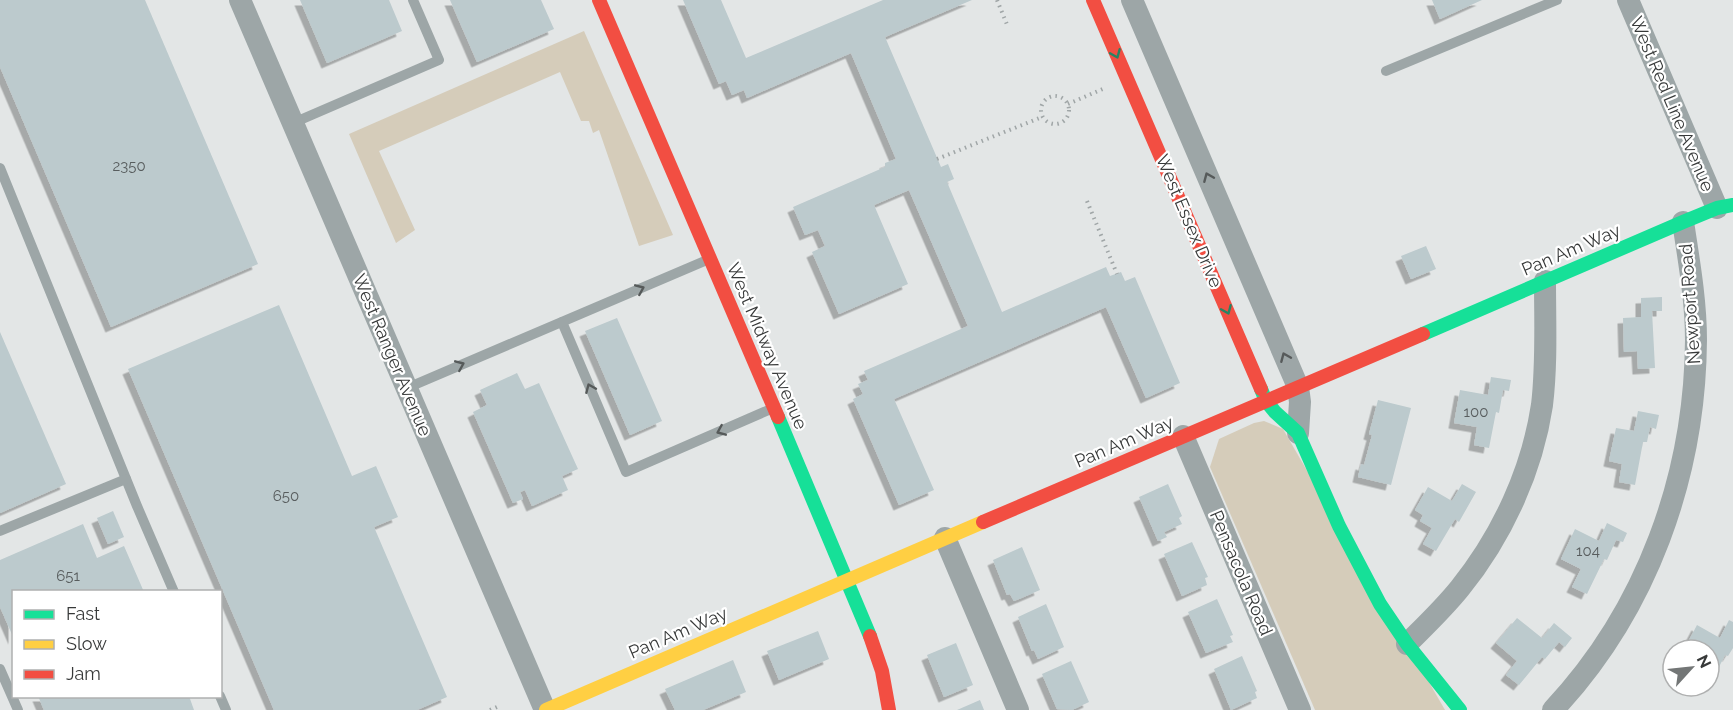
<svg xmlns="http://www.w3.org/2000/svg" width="1733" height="710" font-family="Raleway,sans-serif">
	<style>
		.green { fill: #d5ccba }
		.building { fill: #bccacd; filter: url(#shadow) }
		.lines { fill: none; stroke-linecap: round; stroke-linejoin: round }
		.path { stroke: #a0a6a7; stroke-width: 4; stroke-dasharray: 1.5 4.5; stroke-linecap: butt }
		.lane { stroke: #9da6a7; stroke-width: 10 }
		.street { stroke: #9da6a7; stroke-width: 22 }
		.fast { stroke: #16e098; stroke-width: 14 }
		.slow { stroke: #ffcf43; stroke-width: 14 }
		.jam { stroke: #f24e42; stroke-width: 14 }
		.oneway { stroke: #288464 }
		.oneway2 { stroke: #565a5a }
		.labels { text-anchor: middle; stroke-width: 4.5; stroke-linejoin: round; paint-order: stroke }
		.number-label { font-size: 15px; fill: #585d5e }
		.street-label { font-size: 18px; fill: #373939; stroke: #fff }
	</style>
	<defs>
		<filter id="shadow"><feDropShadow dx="-5.5" dy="5.5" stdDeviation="0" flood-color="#0004"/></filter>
	</defs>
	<rect width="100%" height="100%" fill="#e3e6e6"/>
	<g class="green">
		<path d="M584 31 673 235 639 246 599 130 593 133 589 121H581L560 72 379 151 415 230 396 243 349 134Z"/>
		<path d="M1264 421 1283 429 1445 710H1315L1210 467 1219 439 1254 423Z"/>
	</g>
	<g class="building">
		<path d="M0 0H145L258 264 111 327 0 67Z"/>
		<path d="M300 0H389L402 31 327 63Z"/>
		<path d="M450 0H541L554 29 477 62Z"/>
		<path d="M683 0H721L746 58 883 0H972L885 37 941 167 948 164 954 179 947 182 1002 312 1106 267 1110 276 1121 272 1125 281 1135 277 1180 383 1146 398 1106 307 894 399 934 490 899 505 853 399 863 394 858 384 868 380 864 371 968 326 909 190 874 205 908 284 839 314 812 252 825 246 818 230 805 235 793 207 885 167V163L896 159 851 53 747 98 744 90 732 95 726 81 719 84Z"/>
		<path d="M1432 0H1482L1440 19Z"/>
		<path d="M1426 246 1436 269 1411 279 1401 256Z"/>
		<path d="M1662 297V311H1652L1655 368 1638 369 1637 351 1624 352 1623 318 1641 317V298Z"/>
		<path d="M279 305 352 476 376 466 398 517 374 527 447 697 417 710H274L128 369Z"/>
		<path d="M617 318 662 421 630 435 585 331Z"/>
		<path d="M0 332 66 484 0 513Z"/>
		<path d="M517 373 525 389 539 383 578 469 562 476 568 490 532 506 525 490 520 492 523 499 513 503 473 412 487 405 480 390Z"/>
		<path d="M1491 377 1511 380 1509 391 1503 390 1499 413 1496 412 1489 448 1474 445 1477 427 1454 423 1460 390 1488 395Z"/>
		<path d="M1378 400 1411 408 1391 485 1358 477 1361 464 1364 465 1372 435 1369 434Z"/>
		<path d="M1638 411 1659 415 1656 429 1650 427 1647 442H1643L1635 485 1619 482 1622 464 1609 461 1616 428 1634 431Z"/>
		<path d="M1168 484 1182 516 1179 518 1182 524 1164 532 1167 537 1158 541 1139 497Z"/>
		<path d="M1462 484 1476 492 1459 522 1455 519 1436 551 1423 544 1432 528 1420 521 1423 515 1415 510 1428 487 1452 501Z"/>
		<path d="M113 511 124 537 108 544 97 518Z"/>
		<path d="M1607 523 1627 533 1623 542 1616 540 1607 560 1604 559 1587 594 1572 587 1581 569 1561 559 1575 529 1599 541Z"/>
		<path d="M83 524 97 558 124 546 144 592H14V639L0 607V560Z"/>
		<path d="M1192 542 1208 577 1205 578 1207 585 1182 596 1164 554Z"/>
		<path d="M1022 547 1040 590 1014 601 1010 594 1007 595 993 560Z"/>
		<path d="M1217 599 1233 635 1230 636 1233 642 1206 653 1188 612Z"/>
		<path d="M1046 604 1064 647 1038 659 1034 650 1032 651 1018 617Z"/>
		<path d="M1517 618 1542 638 1554 623 1572 638 1565 647 1559 642 1545 659 1542 657 1519 685 1506 675 1517 661 1496 643Z"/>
		<path d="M1729 620 1733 622V648L1728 656 1725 655 1716 673 1709 669V650H1694L1686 646 1697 625 1720 638Z"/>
		<path d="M818 631 829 659 779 680 767 651Z"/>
		<path d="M956 643 973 685 944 697 927 655Z"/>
		<path d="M1242 656 1257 691 1255 692 1257 698 1231 710 1214 669Z"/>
		<path d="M733 660 746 692 703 710H675L665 689Z"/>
		<path d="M1071 661 1089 702 1072 710 1057 709 1042 674Z"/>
		<path d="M38 696H189L194 710H44Z"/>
		<path d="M980 700 984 710H957Z"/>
	</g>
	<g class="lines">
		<g class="path">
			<path d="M997 0 1008 27"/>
			<circle cx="1055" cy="110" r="14"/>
			<path d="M1068 104 1105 88"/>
			<path d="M937 159 1042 117"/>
			<path d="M1087 201 1117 274"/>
			<path d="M490 710 499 706"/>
		</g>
		<g class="lane">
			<path d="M1386 71 1557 0"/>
			<path d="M293 123 439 60 413 0"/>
			<path d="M0 168 137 506 174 592"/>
			<path d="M562 322 626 472 771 409"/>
			<path d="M407 388 707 260"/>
			<path d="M0 531 126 479"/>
			<path d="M0 669 18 710"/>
			<path d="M220 696 226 710"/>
		</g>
		<g class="street">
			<path d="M240 0 545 710"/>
			<path d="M1132 0 1298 387 1300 402 1298 433"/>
			<path d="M1628 0 1717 208"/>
			<path d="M1183 436 1300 710"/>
			<path d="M945 538 1018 710"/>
			<path d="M1407 644C1425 626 1444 608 1460 588 1502 536 1532 471 1542 405 1547 364 1545 322 1545 281"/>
			<path d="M1553 710C1647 610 1695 476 1696 340 1696 301 1689 261 1683 222"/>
		</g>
		<g class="fast">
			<path d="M1423 334 1683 222 1717 208 1733 205"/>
			<path d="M1261 389 1266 401 1275 412 1298 433 1339 526 1380 604 1407 644 1460 710"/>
			<path d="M778 417 870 636"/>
		</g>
		<path class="slow" d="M546 710 983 522"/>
		<g class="jam">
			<path d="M599 0 778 417"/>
			<path d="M1093 0 1261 389"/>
			<path d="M983 522 1423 334"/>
			<path d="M870 636 882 671 889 710"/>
		</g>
	</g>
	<defs><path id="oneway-chevron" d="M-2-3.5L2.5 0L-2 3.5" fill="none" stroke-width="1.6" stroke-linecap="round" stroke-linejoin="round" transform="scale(1.5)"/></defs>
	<g class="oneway">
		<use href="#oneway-chevron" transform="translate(1116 54) rotate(67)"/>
		<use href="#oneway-chevron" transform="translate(1227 310) rotate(67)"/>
	</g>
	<g class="oneway2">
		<use href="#oneway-chevron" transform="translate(1208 177) rotate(-113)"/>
		<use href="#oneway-chevron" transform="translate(640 289) rotate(-23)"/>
		<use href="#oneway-chevron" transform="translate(1285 357) rotate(-113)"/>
		<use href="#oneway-chevron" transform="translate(460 365) rotate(-23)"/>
		<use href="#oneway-chevron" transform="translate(590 388) rotate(-113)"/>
		<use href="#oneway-chevron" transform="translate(721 431) rotate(157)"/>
	</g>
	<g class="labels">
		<g class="number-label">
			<text x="129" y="171">2350</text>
			<text x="1476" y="417">100</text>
			<text x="286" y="501">650</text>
			<text x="1588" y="556">104</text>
			<text x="68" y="581">651</text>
		</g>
		<g class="street-label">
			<text transform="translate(1672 104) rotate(67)" y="6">West Red Line Avenue</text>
			<text transform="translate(1189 221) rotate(67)" y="6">West Essex Drive</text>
			<text transform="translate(1571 250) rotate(-23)" y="6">Pan Am Way</text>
			<text transform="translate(1690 304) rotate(-94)" y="6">Newport Road</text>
			<text transform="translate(767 346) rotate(67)" y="6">West Midway Avenue</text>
			<text transform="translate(392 355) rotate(67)" y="6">West Ranger Avenue</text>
			<text transform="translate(1124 442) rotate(-23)" y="6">Pan Am Way</text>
			<text transform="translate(1241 573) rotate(67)" y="6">Pensacola Road</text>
			<text transform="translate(678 633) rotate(-23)" y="6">Pan Am Way</text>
		</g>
	</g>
	<rect x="12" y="590" width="210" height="108" fill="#ffffff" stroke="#afb0b0" stroke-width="1.5"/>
	<rect x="24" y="610" width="30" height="9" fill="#16e098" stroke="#afb0b0" stroke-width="1.5"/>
	<text x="66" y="620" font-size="18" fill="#373939">Fast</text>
	<rect x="24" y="640" width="30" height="9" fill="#ffcf43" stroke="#afb0b0" stroke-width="1.5"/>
	<text x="66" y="650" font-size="18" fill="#373939">Slow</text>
	<rect x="24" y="670" width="30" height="9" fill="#f24e42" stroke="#afb0b0" stroke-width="1.5"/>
	<text x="66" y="680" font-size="18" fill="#373939">Jam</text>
	<g transform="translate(1691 668) rotate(63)"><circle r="28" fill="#ffffff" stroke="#afb0b0" stroke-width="1.5"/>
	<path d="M0-4.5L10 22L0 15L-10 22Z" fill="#737676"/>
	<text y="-9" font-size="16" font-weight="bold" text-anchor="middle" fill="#373939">N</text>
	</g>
</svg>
